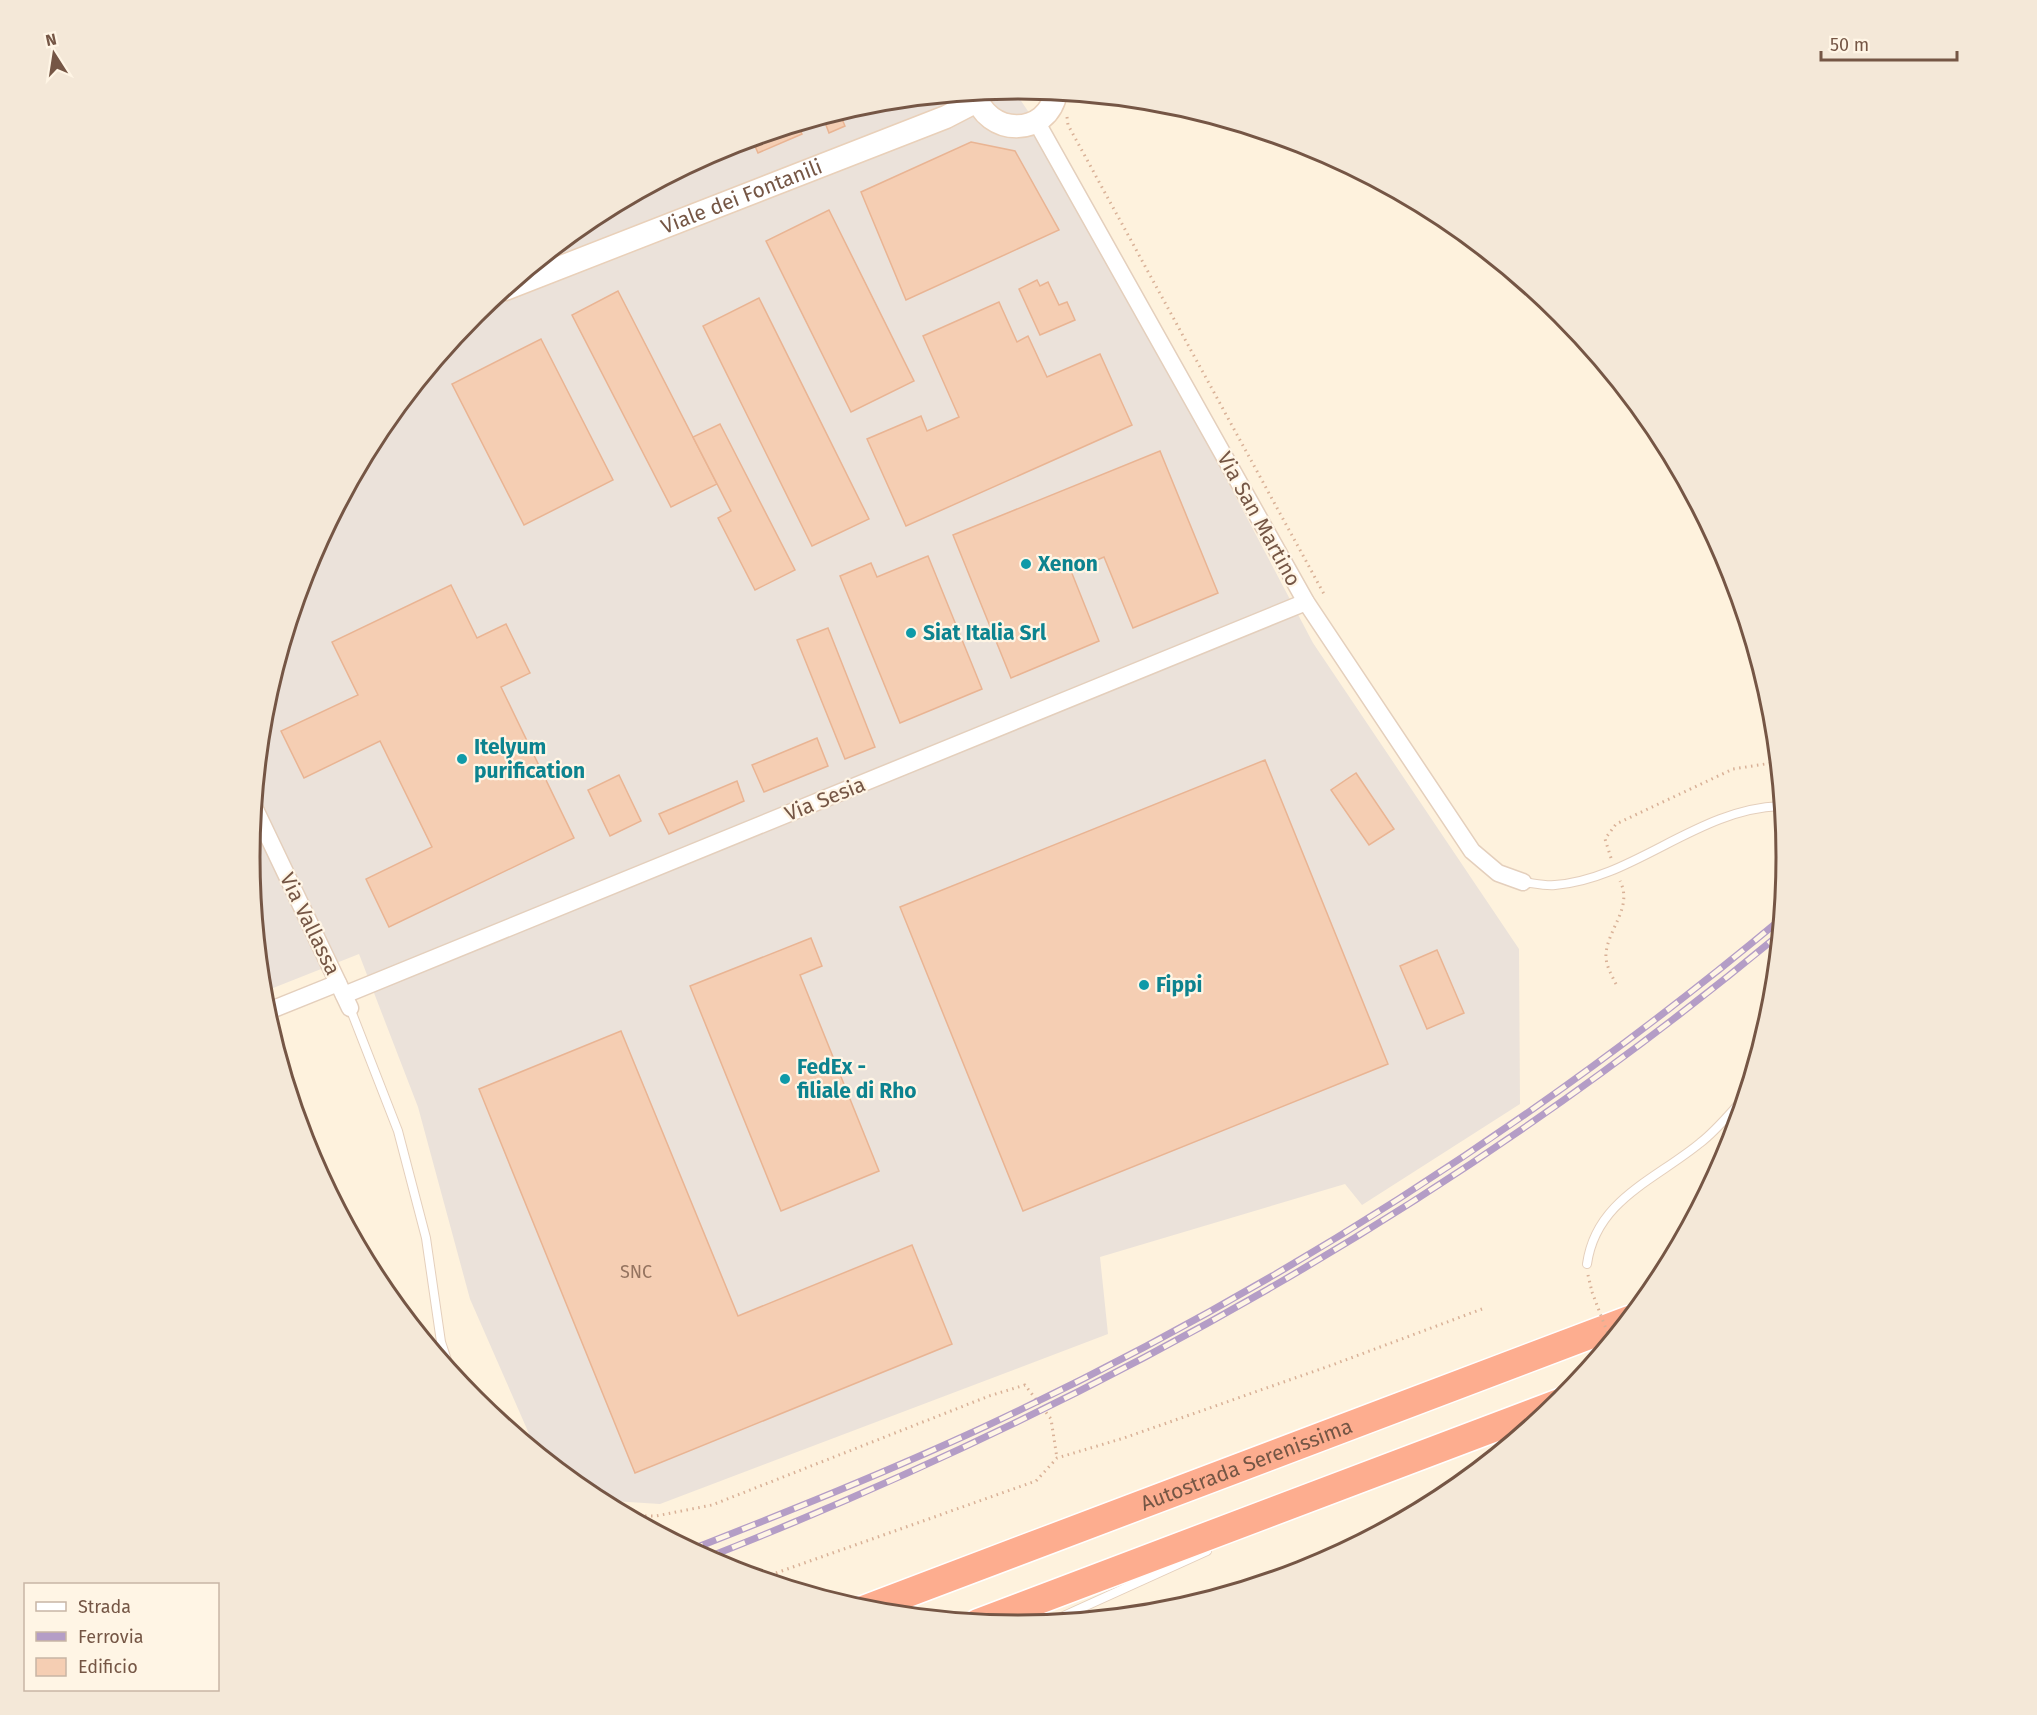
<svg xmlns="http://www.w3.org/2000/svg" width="2037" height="1715" font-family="'Fira Sans',sans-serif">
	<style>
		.industrial { fill: #ebe2da }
		.building { fill: #f5ceb3; stroke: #e9b493; stroke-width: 1.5 }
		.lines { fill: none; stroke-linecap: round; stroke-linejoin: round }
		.service-casing { stroke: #e4cfbc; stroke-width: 10 }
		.minor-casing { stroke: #e4cfbc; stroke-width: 19 }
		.secondary-casing { stroke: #e9d0b9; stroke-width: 25 }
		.motorway-casing { stroke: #fff; stroke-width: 31 }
		.path { stroke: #d9b197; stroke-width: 3; stroke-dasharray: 1.5 4.5; stroke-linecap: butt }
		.service { stroke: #fff; stroke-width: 8 }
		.minor { stroke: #fff; stroke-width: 16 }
		.secondary { stroke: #fff; stroke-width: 22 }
		.motorway { stroke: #fdad8f; stroke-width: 28 }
		.rail-casing { stroke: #b49dc6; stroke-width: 7 }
		.rail { stroke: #fff5e5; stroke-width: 4.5; stroke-dasharray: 14; stroke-linecap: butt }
		.path-bridge { stroke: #d9b197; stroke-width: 3; stroke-dasharray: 1.5 4.5; stroke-linecap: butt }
		.culture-dot { fill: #0f9aa8; stroke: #fff5e5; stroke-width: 2 }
		.labels { text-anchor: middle; stroke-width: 4.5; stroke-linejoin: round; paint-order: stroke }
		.number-label { font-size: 18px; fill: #957460 }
		.street-label { font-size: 21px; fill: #755645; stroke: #fff5e5 }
		.culture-label { font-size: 21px; font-weight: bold; fill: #0d838f; stroke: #fff5e5; text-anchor: start }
		.rim { fill: none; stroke: #755645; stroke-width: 3 }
	</style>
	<rect width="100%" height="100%" fill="#fef2dd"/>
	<path class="industrial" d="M1013 89 1047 139 1313 643 1519 949 1520 1104 1362 1205 1345 1184 1100 1257 1108 1334 660 1504 597 1500 537 1452 470 1299 418 1107 359 954 263 992 250 857 264 707 308 563 379 430 475 314 592 218 725 147 869 103Z"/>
	<g class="building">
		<path d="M839 112 845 126 829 133 823 117Z"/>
		<path d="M798 125 802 134 758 153 752 139Z"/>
		<path d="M971 142 1015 151 1059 230 906 300 861 192Z"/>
		<path d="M829 210 914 381 851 412 766 241Z"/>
		<path d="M1037 280 1040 286 1048 282 1059 305 1067 302 1075 320 1040 335 1019 289Z"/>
		<path d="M618 291 717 484 671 507 572 315Z"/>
		<path d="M759 298 869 519 812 546 703 326Z"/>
		<path d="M999 302 1017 342 1028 336 1047 377 1100 354 1132 425 906 526 867 439 921 416 927 431 959 417 923 336Z"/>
		<path d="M541 339 613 480 524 525 452 384Z"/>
		<path d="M720 424 795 570 755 590 718 518 731 511 693 437Z"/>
		<path d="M1160 451 1218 593 1133 628 1104 557 1071 571 1099 641 1011 678 953 535Z"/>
		<path d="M928 556 982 689 900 723 840 576 871 563 877 577Z"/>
		<path d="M451 585 477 638 506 624 530 673 501 687 574 838 389 927 366 879 432 847 380 741 304 778 281 731 358 695 332 642Z"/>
		<path d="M828 628 875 747 845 759 797 640Z"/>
		<path d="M817 738 828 766 764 792 752 765Z"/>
		<path d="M1265 760 1388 1064 1023 1211 900 907Z"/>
		<path d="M1356 773 1394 829 1369 845 1331 790Z"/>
		<path d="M619 775 641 821 610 836 588 790Z"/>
		<path d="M737 781 744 801 669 834 659 814Z"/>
		<path d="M811 938 822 966 800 975 879 1171 781 1211 690 986Z"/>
		<path d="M1437 950 1464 1013 1427 1029 1400 966Z"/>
		<path d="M621 1031 738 1316 912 1245 952 1344 635 1473 479 1089Z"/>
	</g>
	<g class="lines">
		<defs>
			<g id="service">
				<path d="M1523 882C1533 883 1544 886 1555 885 1634 879 1698 808 1782 806"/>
				<path d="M350 1008 398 1131 426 1238 441 1342 451 1372"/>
				<path d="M1587 1264C1596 1200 1655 1180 1700 1143 1717 1130 1731 1112 1746 1096"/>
				<path d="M1046 1624 1207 1551"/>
			</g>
			<g id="minor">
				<path d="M1036 121 1306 602 1472 851 1498 873 1523 882"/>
				<path d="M254 807 350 1008"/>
				<path d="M344 995 1306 602"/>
				<path d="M266 1012 338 983"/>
			</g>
			<g id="secondary">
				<path d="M975 93C986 137 1048 138 1056 92"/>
				<path id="s1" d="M505 289 946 117 977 101"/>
			</g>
			<g id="motorway">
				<path id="s2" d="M863 1610 1629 1320"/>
				<path d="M978 1623 1562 1402"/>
			</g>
		</defs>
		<use href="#service" class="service-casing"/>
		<use href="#minor" class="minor-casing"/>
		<use href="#secondary" class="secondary-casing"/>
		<use href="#motorway" class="motorway-casing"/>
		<g class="path">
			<path d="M1067 117 1068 125 1324 594"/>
			<path d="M1611 858 1605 839 1616 824 1733 769 1778 762"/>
			<path d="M1616 984C1611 974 1605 964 1606 953 1609 927 1633 907 1620 881"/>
			<path d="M1588 1275 1592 1292"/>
			<path d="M627 1516H656L712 1505 989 1396 1025 1385 1051 1419 1057 1458"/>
			<path d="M759 1579 1036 1481 1057 1458 1124 1438 1332 1365 1482 1309"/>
		</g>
		<use href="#service" class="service"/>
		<use href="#minor" class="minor"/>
		<use href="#secondary" class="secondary"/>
		<use href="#motorway" class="motorway"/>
		<defs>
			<g id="rail">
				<path d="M690 1550C789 1511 887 1472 984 1427 1269 1294 1539 1121 1781 919"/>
				<path d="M706 1558C1097 1404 1456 1203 1780 934"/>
			</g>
		</defs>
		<use href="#rail" class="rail-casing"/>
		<use href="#rail" class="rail"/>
		<path class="path-bridge" d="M1592 1292 1611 1342"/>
	</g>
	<g class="culture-dot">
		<circle cx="1026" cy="564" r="6"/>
		<circle cx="911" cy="633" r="6"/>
		<circle cx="462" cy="759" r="6"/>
		<circle cx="1144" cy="985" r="6"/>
		<circle cx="785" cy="1079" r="6"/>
	</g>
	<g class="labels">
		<g class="number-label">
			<text x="636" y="1278">SNC</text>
		</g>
		<g class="street-label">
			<text dy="7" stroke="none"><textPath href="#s1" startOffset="254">Viale dei Fontanili</textPath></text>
			<text transform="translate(1259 519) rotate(61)" y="7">Via San Martino</text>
			<text transform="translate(825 799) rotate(-22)" y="7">Via Sesia</text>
			<text transform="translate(310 924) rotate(64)" y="7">Via Vallassa</text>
			<text dy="7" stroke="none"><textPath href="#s2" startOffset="410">Autostrada Serenissima</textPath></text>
		</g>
		<g class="culture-label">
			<text x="1038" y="571">Xenon</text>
			<text x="923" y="640">Siat Italia Srl</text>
			<text x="474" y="754">Itelyum<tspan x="474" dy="24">purification</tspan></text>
			<text x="1156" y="992">Fippi</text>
			<text x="797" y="1074">FedEx -<tspan x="797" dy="24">filiale di Rho</tspan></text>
		</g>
	</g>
	<path d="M0 0H2037V1715H0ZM260 857a758 758 0 1 1 1516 0a758 758 0 1 1-1516 0Z" fill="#f4e8d8" fill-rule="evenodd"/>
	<path class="rim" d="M260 857a758 758 0 1 1 1516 0a758 758 0 1 1-1516 0Z"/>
	<rect x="24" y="1583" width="195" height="108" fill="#fff5e5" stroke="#c8b5a5" stroke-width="1.5"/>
	<rect x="36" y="1602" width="30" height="9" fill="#ffffff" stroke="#c8b5a5" stroke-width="1.5"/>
	<text x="78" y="1613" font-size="18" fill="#755645">Strada</text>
	<rect x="36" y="1632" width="30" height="9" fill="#b49dc6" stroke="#c8b5a5" stroke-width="1.5"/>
	<text x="78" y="1643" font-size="18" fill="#755645">Ferrovia</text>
	<rect x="36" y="1658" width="30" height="18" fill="#f5ceb3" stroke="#c8b5a5" stroke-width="1.5"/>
	<text x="78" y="1673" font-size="18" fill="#755645">Edificio</text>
	<g transform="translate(54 54) rotate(348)" stroke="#fff5e5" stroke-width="4.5" paint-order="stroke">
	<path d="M0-4.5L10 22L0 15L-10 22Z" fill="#755645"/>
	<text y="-9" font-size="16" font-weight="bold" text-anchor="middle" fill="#755645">N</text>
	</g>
	<path d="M1821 51v9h136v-9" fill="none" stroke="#755645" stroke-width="3"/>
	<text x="1830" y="51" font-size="18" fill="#755645" stroke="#fff5e5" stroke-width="4.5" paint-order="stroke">50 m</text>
</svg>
